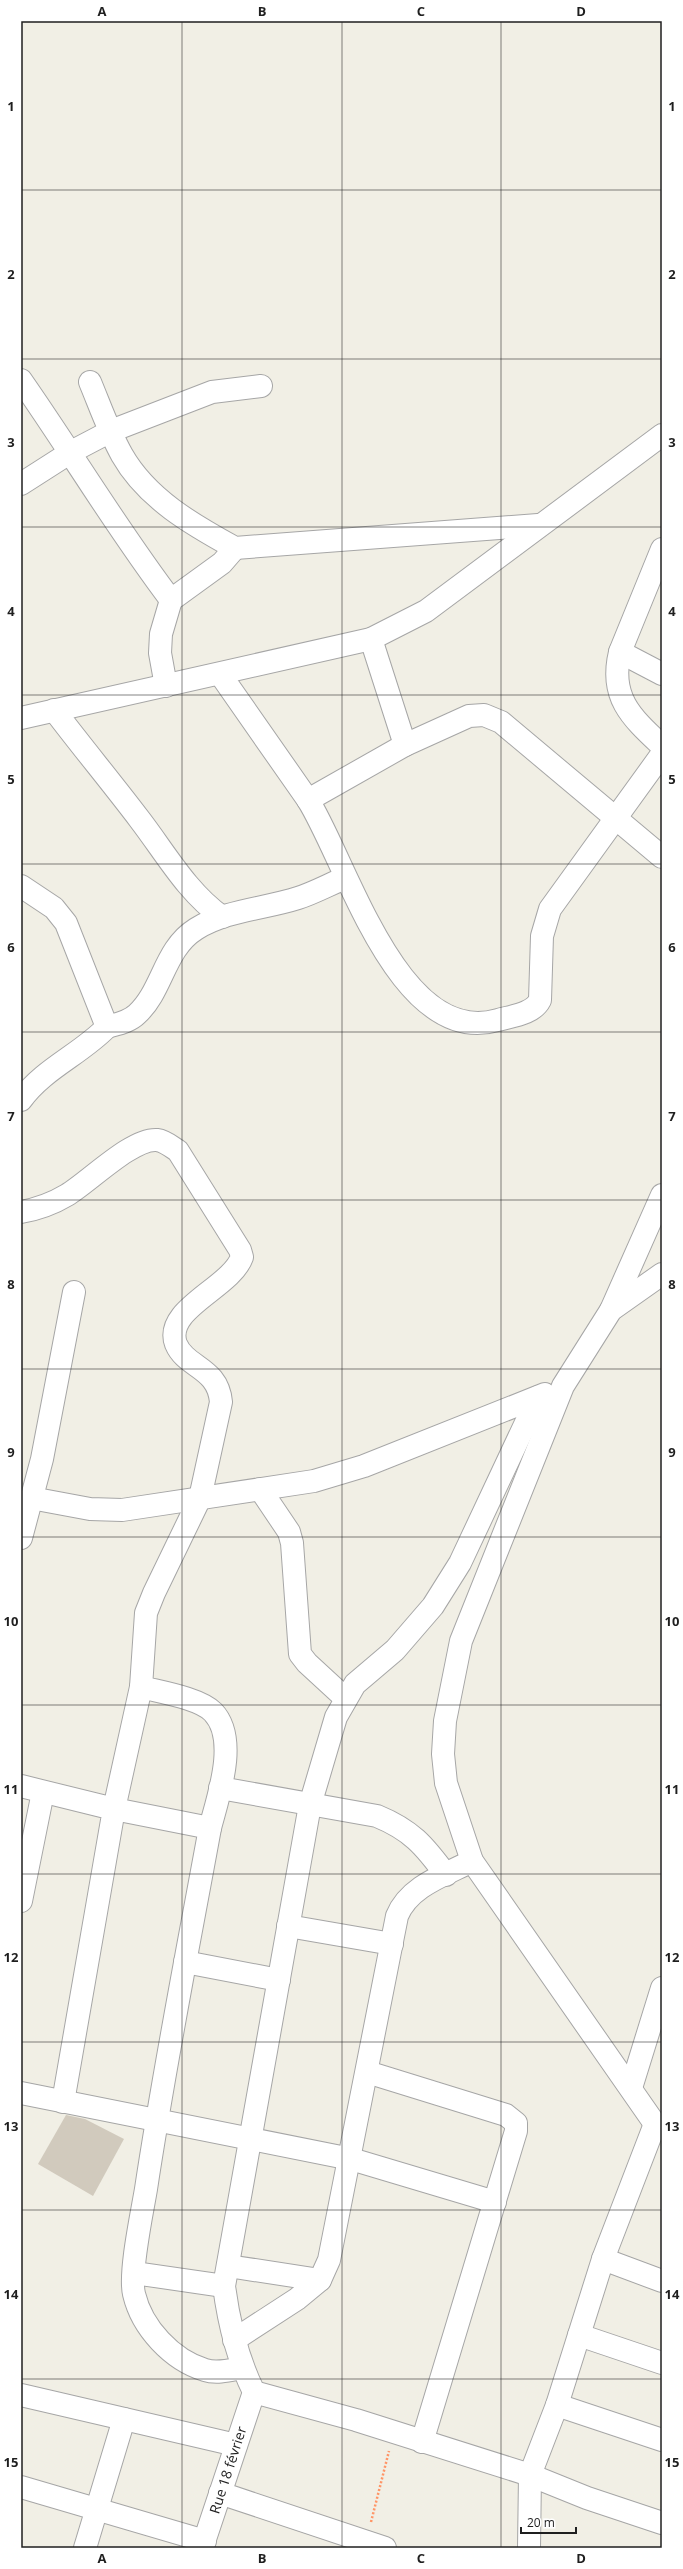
<svg xmlns="http://www.w3.org/2000/svg" width="683" height="2569" font-family="'Open Sans',sans-serif">
	<style>
		.building { fill: #d1cabd }
		.lines { fill: none; stroke-linecap: round; stroke-linejoin: round }
		.minor-casing { stroke: #a6a6a6; stroke-width: 24 }
		.path { stroke: #ff9567; stroke-width: 2.5; stroke-dasharray: 2 2; stroke-linecap: butt }
		.minor { stroke: #fff; stroke-width: 22 }
		.grid { fill: none; stroke: #1f1f1f; stroke-width: 1; stroke-opacity: 0.55 }
		.labels { text-anchor: middle; stroke-width: 4; stroke-linejoin: round; paint-order: stroke }
		.street-label { font-size: 14px; fill: #1f1f1f; stroke: #fff }
		.neatline { fill: none; stroke: #1f1f1f; stroke-width: 1.5 }
		.grid-label { font-size: 13px; text-anchor: middle; font-weight: bold; fill: #1f1f1f }
	</style>
	<rect width="100%" height="100%" fill="#f1efe5"/>
	<path class="building" d="M66 2115 85 2119 124 2139 93 2196 38 2164Z"/>
	<g class="lines">
		<defs>
			<g id="minor">
				<path d="M21 380C72 453 117 529 171 600"/>
				<path d="M90 382C100 406 109 432 122 455 147 499 193 525 235 548L538 525"/>
				<path d="M21 484 71 452 111 431 212 392 261 386"/>
				<path d="M662 549 620 652C609 697 631 717 662 746"/>
				<path d="M371 639 405 745 469 716 484 715 501 722 662 857"/>
				<path d="M620 652 662 674"/>
				<path d="M220 674 308 800"/>
				<path d="M166 686 160 653 161 634 171 600 222 563 235 548"/>
				<path d="M54 710C82 747 112 783 140 820 166 854 187 892 222 917"/>
				<path d="M21 718 371 639 426 611 662 435"/>
				<path d="M405 745 308 800C347 862 399 1049 498 1020 512 1016 533 1014 540 1000L542 936 550 909 662 754"/>
				<path d="M21 886 54 908 66 923 107 1027C81 1054 43 1069 21 1100"/>
				<path d="M107 1027C117 1024 129 1022 137 1014 163 990 164 949 196 929 226 910 264 909 298 898 314 893 330 884 345 878"/>
				<path d="M21 1212C38 1209 52 1204 67 1195 89 1182 132 1138 157 1140 165 1141 172 1147 178 1151L240 1250 242 1257C231 1288 163 1309 176 1344 186 1368 218 1367 221 1402L200 1498 154 1593 146 1613 141 1687"/>
				<path d="M662 1274 611 1310 563 1386 461 1641 445 1721 443 1754 446 1783 472 1861 655 2124 662 2126"/>
				<path d="M611 1310 662 1195"/>
				<path d="M538 1397 460 1563 433 1606 395 1650 355 1684 336 1717 310 1805 224 2286C229 2324 237 2358 254 2392L356 2420 530 2475 587 2498 662 2523"/>
				<path d="M260 1489 289 1532 292 1543 300 1654 307 1663 345 1698"/>
				<path d="M31 1498 90 1509 122 1510 314 1481 364 1466 545 1394"/>
				<path d="M21 1538 42 1459 74 1292"/>
				<path d="M21 1786 114 1809 210 1828C218 1797 239 1739 213 1712 199 1698 160 1692 141 1687L114 1809 63 2102"/>
				<path d="M220 1788 377 1816C411 1830 424 1845 446 1875"/>
				<path d="M210 1828C188 1948 164 2069 146 2189 142 2213 129 2273 134 2294 142 2328 172 2360 205 2370 217 2374 231 2370 242 2368"/>
				<path d="M21 1901 43 1792"/>
				<path d="M288 1926 392 1944"/>
				<path d="M185 1962 279 1980"/>
				<path d="M367 2072 506 2115 516 2123V2131L422 2442"/>
				<path d="M631 2088 662 1988"/>
				<path d="M21 2093 351 2159 495 2202"/>
				<path d="M603 2259 662 2281"/>
				<path d="M228 2266 320 2280"/>
				<path d="M134 2273 224 2286"/>
				<path d="M579 2335 662 2363"/>
				<path d="M234 2340 297 2299 320 2280 329 2260 397 1916C409 1886 445 1875 472 1861"/>
				<path d="M21 2395 236 2445"/>
				<path d="M557 2405 662 2440"/>
				<path d="M21 2487 205 2541"/>
				<path d="M220 2493 385 2548"/>
				<path d="M85 2548 124 2419"/>
				<path d="M202 2548 254 2392"/>
				<path d="M529 2548 530 2475 557 2405 603 2259 655 2124"/>
			</g>
		</defs>
		<use href="#minor" class="minor-casing"/>
		<path class="path" d="M371 2522 389 2451"/>
		<use href="#minor" class="minor"/>
	</g>
	<path class="grid" d="M182 21V2548M342 21V2548M501 21V2548M21 190H662M21 359H662M21 527H662M21 695H662M21 864H662M21 1032H662M21 1200H662M21 1369H662M21 1537H662M21 1705H662M21 1874H662M21 2042H662M21 2210H662M21 2379H662"/>
	<g class="labels">
		<g class="street-label">
			<text transform="translate(228 2470) rotate(-72)" y="5">Rue 18 février</text>
		</g>
	</g>
	<rect width="683" height="2569" fill="none" stroke="#ffffff" stroke-width="44"/>
	<path d="M521 2527v6h55v-6" fill="none" stroke="#1f1f1f" stroke-width="2"/>
	<text x="527" y="2527" font-size="12" fill="#1f1f1f" stroke="#ffffff" stroke-width="3" paint-order="stroke">20 m</text>
	<rect x="22" y="22" width="639" height="2525" class="neatline"/>
	<g class="grid-label">
		<text x="102" y="16">A</text>
		<text x="262" y="16">B</text>
		<text x="421" y="16">C</text>
		<text x="581" y="16">D</text>
		<text x="11" y="111">1</text>
		<text x="672" y="111">1</text>
		<text x="11" y="279">2</text>
		<text x="672" y="279">2</text>
		<text x="11" y="447">3</text>
		<text x="672" y="447">3</text>
		<text x="11" y="616">4</text>
		<text x="672" y="616">4</text>
		<text x="11" y="784">5</text>
		<text x="672" y="784">5</text>
		<text x="11" y="952">6</text>
		<text x="672" y="952">6</text>
		<text x="11" y="1121">7</text>
		<text x="672" y="1121">7</text>
		<text x="11" y="1289">8</text>
		<text x="672" y="1289">8</text>
		<text x="11" y="1457">9</text>
		<text x="672" y="1457">9</text>
		<text x="11" y="1626">10</text>
		<text x="672" y="1626">10</text>
		<text x="11" y="1794">11</text>
		<text x="672" y="1794">11</text>
		<text x="11" y="1962">12</text>
		<text x="672" y="1962">12</text>
		<text x="11" y="2131">13</text>
		<text x="672" y="2131">13</text>
		<text x="11" y="2299">14</text>
		<text x="672" y="2299">14</text>
		<text x="11" y="2467">15</text>
		<text x="672" y="2467">15</text>
		<text x="102" y="2563">A</text>
		<text x="262" y="2563">B</text>
		<text x="421" y="2563">C</text>
		<text x="581" y="2563">D</text>
	</g>
</svg>
